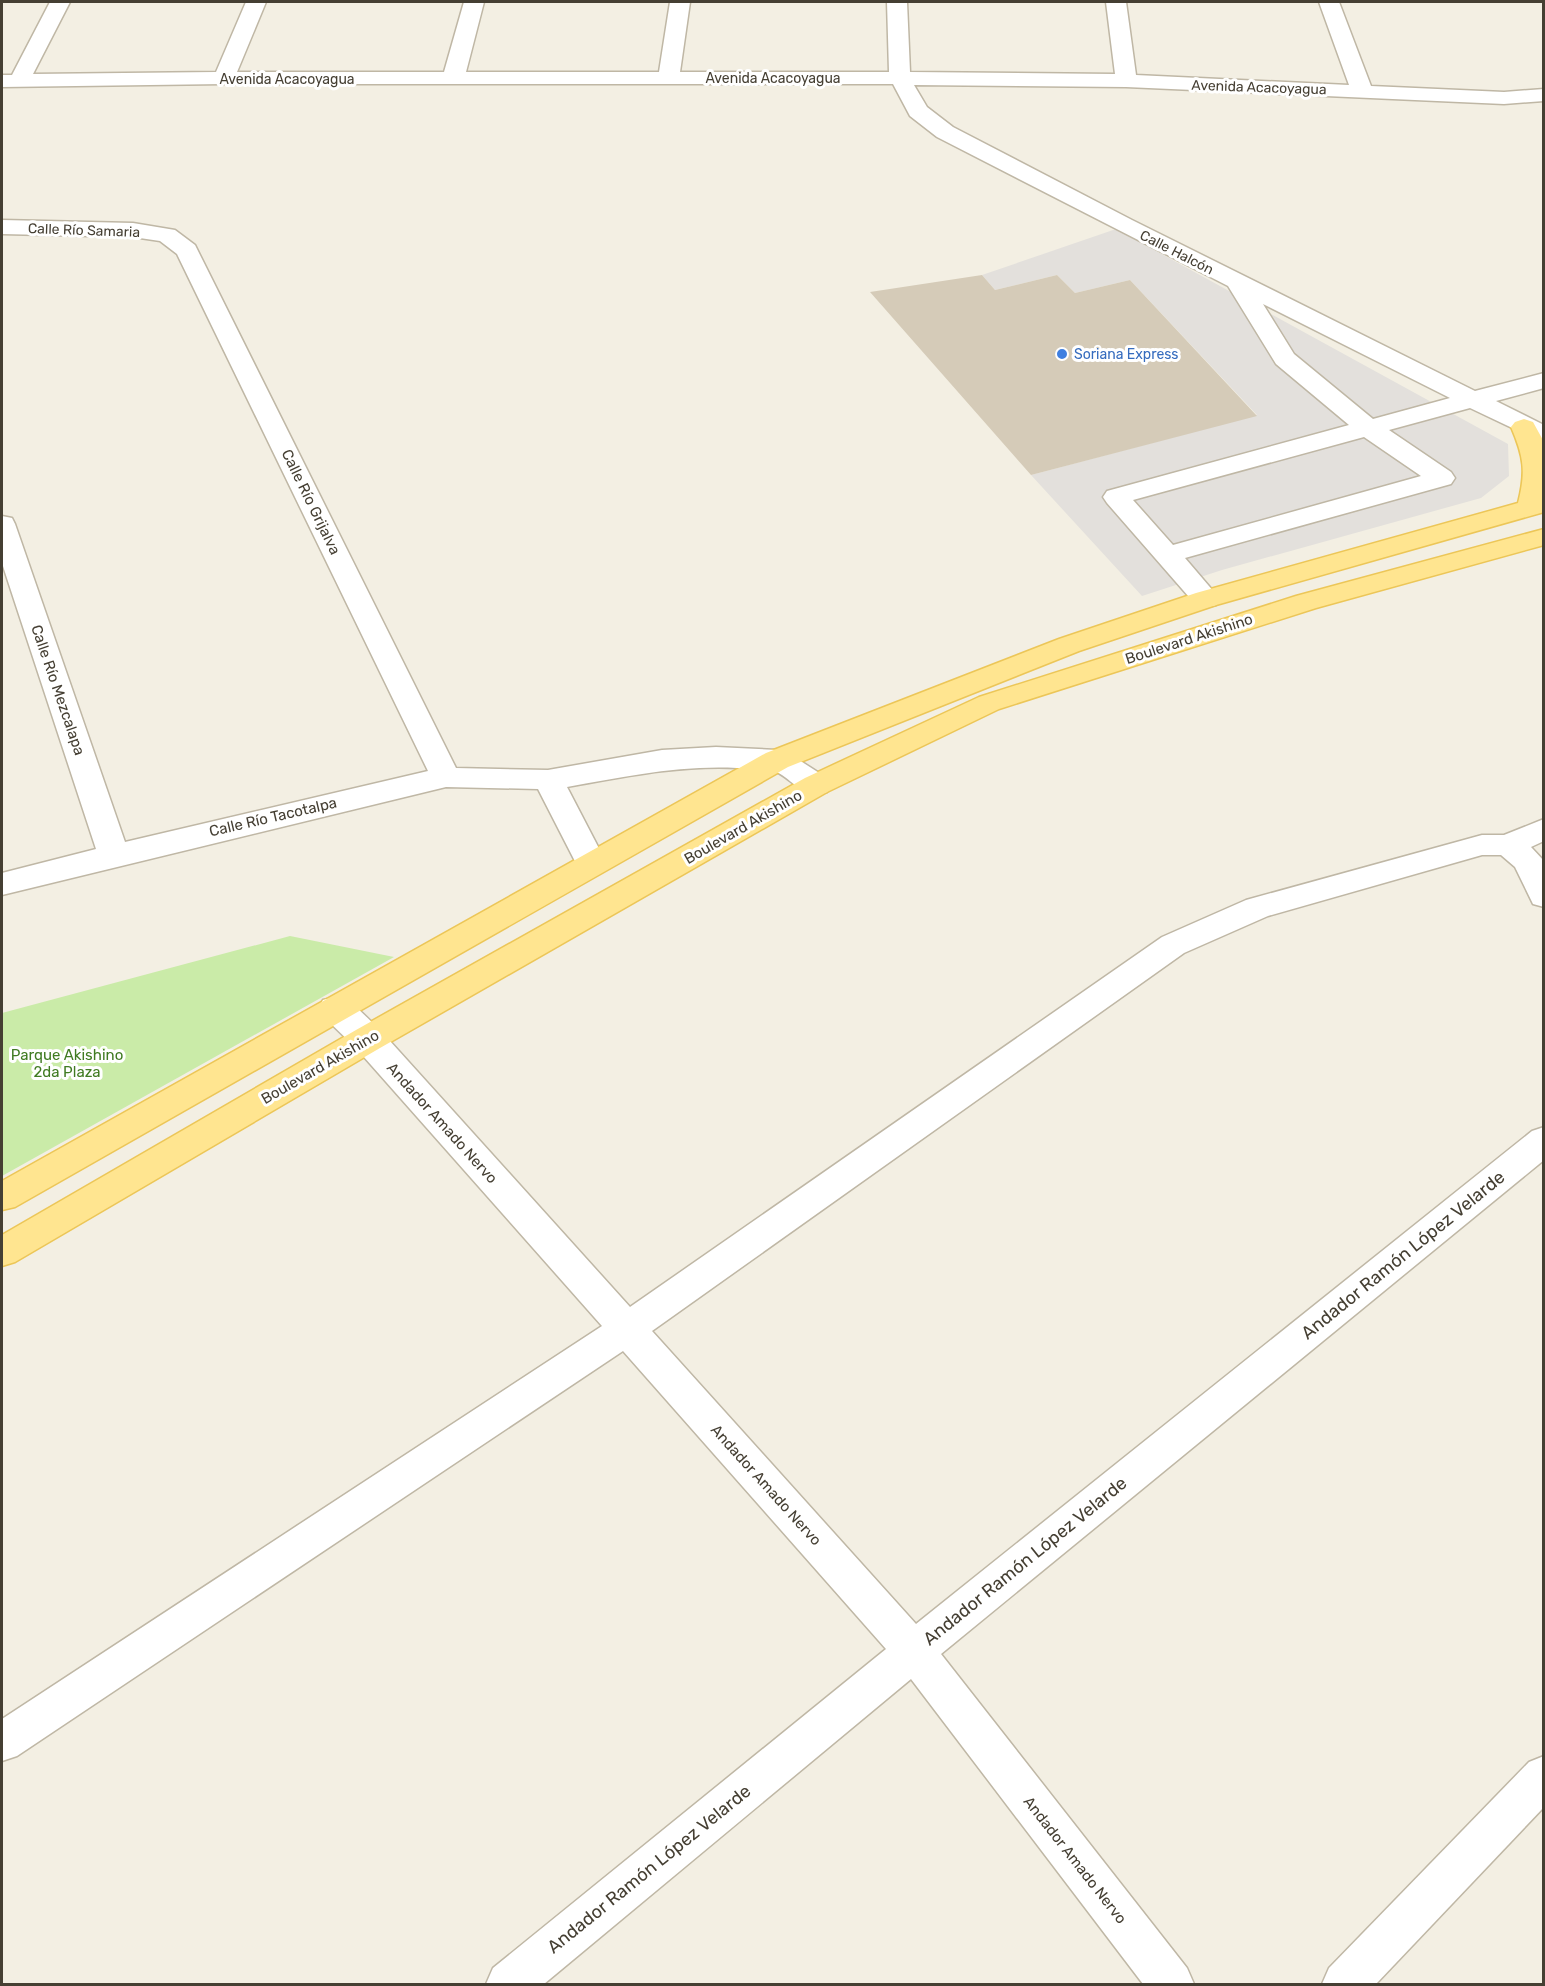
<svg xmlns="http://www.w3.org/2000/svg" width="1545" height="1986" font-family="Rubik,sans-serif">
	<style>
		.green { fill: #caeba8 }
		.parking { fill: #e3e0dc }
		.building { fill: #d5cbb8 }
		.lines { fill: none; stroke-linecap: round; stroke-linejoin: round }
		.minor-casing { stroke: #bfb7a5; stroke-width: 3 }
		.major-casing { stroke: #ecc658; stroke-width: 3 }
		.minor { fill: #fff; fill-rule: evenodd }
		.major { fill: #ffe590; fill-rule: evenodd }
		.shop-dot { fill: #3f7fe0; stroke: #fff; stroke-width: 2 }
		.labels { text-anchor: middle; stroke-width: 6; stroke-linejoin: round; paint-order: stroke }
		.far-street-label { font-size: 14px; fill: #453f33; stroke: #fff }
		.far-shop-label { font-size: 14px; fill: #366cbe; stroke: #fff; text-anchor: start }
		.street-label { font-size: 15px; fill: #453f33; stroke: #fff }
		.park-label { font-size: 15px; fill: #407b22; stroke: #fff }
		.near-street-label { font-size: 18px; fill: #453f33; stroke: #fff }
	</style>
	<rect width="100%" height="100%" fill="#f3efe3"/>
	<path class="green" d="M290 936 394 957 2 1176V1013Z"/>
	<path class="parking" d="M1116 229 1508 444 1509 476 1481 498 1222 570 1142 596 1031 475 1257 415 1130 280 1075 293 1057 275 995 290 982 275Z"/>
	<path class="building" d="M982 275 995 290 1057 275 1075 293 1130 280 1257 416 1031 475 870 292Z"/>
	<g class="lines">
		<defs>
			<g id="minor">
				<path d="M50 2H70L33 74 216 72 246 2H266L237 72H444L464 2H484L466 72H659L670 2H690L680 72H889L887 2H907L910 72 1115 74 1106 2H1126L1136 75 1349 85 1319 2H1339L1371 86 1504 92 1544 89V101L1504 104 1126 87 914 85 927 107 953 127 1132 220 1475 391 1544 373V388L1496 401 1544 425V443L1470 408 1389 430 1451 472 1455 478 1451 484 1185 558 1220 599 1216 605 1206 607 1196 605 1107 503 1103 497 1107 491 1349 425 1276 364 1228 286 937 137 910 116 893 84H224L2 87V75H12ZM1263 304 1450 398 1373 419 1294 354ZM1364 437 1421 476 1173 545 1133 500Z"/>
				<path d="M2 220 133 223 175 230 195 245 456 768 548 770 662 750 716 747 777 750 788 753 827 778 831 785 827 792C799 800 792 775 769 769 759 767 747 768 737 768 679 765 623 777 567 787L607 864 602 871 591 875 580 871 538 789 446 787 2 895V873L96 849 2 563V516L12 518 15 524 125 842 428 771 177 254 160 241 133 237 2 234Z"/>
				<path d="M1544 819V841L1531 847 1544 861V907L1533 904 1515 867 1501 855H1482L1268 916 1184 953 652 1331 916 1624 1532 1131 1544 1127V1160L941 1654 1187 1968 1194 1984H1143L911 1679 544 1984H486L493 1968 886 1649 623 1351 17 1756 2 1761V1719L602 1326 356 1048 323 1016 318 1008 323 1000C348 992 363 1015 380 1030L630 1307 1162 937 1246 900 1482 835H1504Z"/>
				<path d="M1544 1756V1807L1376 1984H1322L1329 1968 1529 1762Z"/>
			</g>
			<g id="major">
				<path d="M1524 419 1533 422 1544 442V512L1216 605 1079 651 788 767 15 1207 2 1210V1181L766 753 1059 639 1196 593 1518 503C1526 472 1524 457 1511 427L1515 422Z"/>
				<path d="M1544 529V545L1316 608 999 709 827 792 380 1048 15 1262 2 1266V1235L356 1030 805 778 979 697 1296 596Z"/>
			</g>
		</defs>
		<use href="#minor" class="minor-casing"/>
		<use href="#major" class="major-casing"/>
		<use href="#minor" class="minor"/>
		<use href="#major" class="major"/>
	</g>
	<circle class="shop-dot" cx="1062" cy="354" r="6"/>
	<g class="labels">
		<g class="far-street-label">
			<text x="773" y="83">Avenida Acacoyagua</text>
			<text x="287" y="84">Avenida Acacoyagua</text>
			<text transform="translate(1259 87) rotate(2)" y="5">Avenida Acacoyagua</text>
			<text transform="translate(84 230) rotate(2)" y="5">Calle Río Samaria</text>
			<text transform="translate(1177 252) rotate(27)" y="5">Calle Halcón</text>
		</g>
		<g class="far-shop-label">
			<text x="1074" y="359">Soriana Express</text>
		</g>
		<g class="street-label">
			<text transform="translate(311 502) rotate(64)" y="5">Calle Río Grijalva</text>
			<text transform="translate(1189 639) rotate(-18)" y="5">Boulevard Akishino</text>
			<text transform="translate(58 690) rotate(71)" y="5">Calle Río Mezcalapa</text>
			<text transform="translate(273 817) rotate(-13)" y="5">Calle Río Tacotalpa</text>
			<text transform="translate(743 827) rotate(-30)" y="5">Boulevard Akishino</text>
			<text transform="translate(320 1067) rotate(-30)" y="5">Boulevard Akishino</text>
			<text transform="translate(442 1123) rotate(48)" y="5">Andador Amado Nervo</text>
			<text transform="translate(766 1485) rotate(48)" y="5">Andador Amado Nervo</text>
			<text transform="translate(1075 1860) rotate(52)" y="5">Andador Amado Nervo</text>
		</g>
		<g class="park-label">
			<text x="67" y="1060">Parque Akishino<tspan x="67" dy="17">2da Plaza</tspan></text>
		</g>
		<g class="near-street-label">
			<text transform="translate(1403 1255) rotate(-39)" y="6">Andador Ramón López Velarde</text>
			<text transform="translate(1025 1561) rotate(-39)" y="6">Andador Ramón López Velarde</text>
			<text transform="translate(649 1869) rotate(-39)" y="6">Andador Ramón López Velarde</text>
		</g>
	</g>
	<rect width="1545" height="1986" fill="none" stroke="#453f33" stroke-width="6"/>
</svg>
